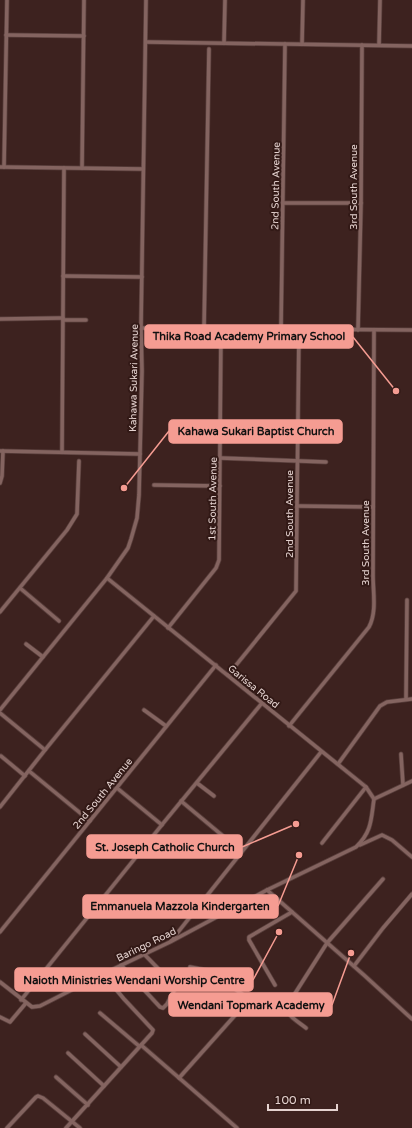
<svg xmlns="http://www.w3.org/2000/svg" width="412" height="1128" font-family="'Varela Round',sans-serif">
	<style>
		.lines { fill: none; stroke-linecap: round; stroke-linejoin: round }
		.street-casing { stroke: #583e3b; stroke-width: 5 }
		.street { stroke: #846460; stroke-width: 3.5 }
		.labels { text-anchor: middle; stroke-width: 4; stroke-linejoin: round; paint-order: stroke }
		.street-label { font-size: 10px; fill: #e5d3d0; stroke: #321916 }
		.leader { fill: none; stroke: #f59c92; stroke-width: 1.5 }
		.callout-dot { fill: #f59c92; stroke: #321916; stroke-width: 1.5 }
		.callout { fill: #f59c92; stroke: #f59c92; stroke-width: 1.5 }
		.callout-label { font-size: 11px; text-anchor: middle; font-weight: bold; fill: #111 }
	</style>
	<rect width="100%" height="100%" fill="#3d221f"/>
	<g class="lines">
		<defs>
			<g id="street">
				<path d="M6 35 84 36"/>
				<path d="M146 42 412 46"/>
				<path d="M224 43 225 0"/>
				<path d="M302 44 303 0"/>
				<path d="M379 45 380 0"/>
				<path d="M0 167 143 169"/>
				<path d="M4 167 7 0"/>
				<path d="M82 168 84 0"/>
				<path d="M283 203H361"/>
				<path d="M63 276 142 277"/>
				<path d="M0 319 63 318"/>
				<path d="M63 320H86"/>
				<path d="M141 328 412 330"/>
				<path d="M204 329 209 49"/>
				<path d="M281 329 285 44"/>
				<path d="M358 330 361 203 362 45"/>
				<path d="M0 451 140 454"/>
				<path d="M62 452 64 168"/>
				<path d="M220 458 326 462"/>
				<path d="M0 483 2 476 3 451"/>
				<path d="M154 485 220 486"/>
				<path d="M297 506 373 507"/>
				<path d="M20 588 59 621"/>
				<path d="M0 612 67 530 77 514 79 461"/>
				<path d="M168 628 216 568 219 560 221 329"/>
				<path d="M26 644 43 657"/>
				<path d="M228 675 296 591 299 329"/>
				<path d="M406 699 407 600"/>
				<path d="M0 710 107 578 128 548 131 539 137 518 139 495 142 371 141 328 146 0"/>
				<path d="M144 710 166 726"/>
				<path d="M0 713 45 750"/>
				<path d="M289 726 369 627C377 612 373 592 373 575L374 330"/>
				<path d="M401 754 403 785"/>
				<path d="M1 756 25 776"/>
				<path d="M338 764 380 706 387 702 412 699"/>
				<path d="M29 771 90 821"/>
				<path d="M197 783 214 796"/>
				<path d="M117 788 162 825"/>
				<path d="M374 799 412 781"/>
				<path d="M181 801 241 851"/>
				<path d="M0 807 45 750 154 616"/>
				<path d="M322 843 366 787"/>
				<path d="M360 845 382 835 392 840 412 857"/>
				<path d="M267 890 365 976 412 1019"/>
				<path d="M0 932 216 665"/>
				<path d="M171 941 321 752"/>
				<path d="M121 965 160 1007 163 1008 167 1004 176 987 144 954"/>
				<path d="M354 966 383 928 412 894"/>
				<path d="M0 982 32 1007 40 1006 103 974 170 942 267 890 356 847C372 832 371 819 374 799L366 787 107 578"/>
				<path d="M275 985 249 940V937L292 912"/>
				<path d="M21 1000 165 821 262 703"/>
				<path d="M100 1013 139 1046"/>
				<path d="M0 1017 10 1022 26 1003"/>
				<path d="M306 1028C299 1022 286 1016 287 1006L327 943 383 879"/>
				<path d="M85 1034 121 1067"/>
				<path d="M141 1045 237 1128"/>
				<path d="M68 1053 104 1086"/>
				<path d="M56 1077 88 1105"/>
				<path d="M179 1078 238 1012 246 997 211 971 190 967"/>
				<path d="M7 1128 36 1097 38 1096 43 1098 80 1128"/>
				<path d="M66 1128 152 1033 153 1030 124 999 103 974"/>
			</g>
		</defs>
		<use href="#street" class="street-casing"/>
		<use href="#street" class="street"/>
	</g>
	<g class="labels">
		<g class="street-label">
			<text transform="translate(275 186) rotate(-89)" y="4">2nd South Avenue</text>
			<text transform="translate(353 187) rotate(-90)" y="4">3rd South Avenue</text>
			<text transform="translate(133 378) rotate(-89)" y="4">Kahawa Sukari Avenue</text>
			<text transform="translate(212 499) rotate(-89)" y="4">1st South Avenue</text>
			<text transform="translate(289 514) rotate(-90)" y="4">2nd South Avenue</text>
			<text transform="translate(365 543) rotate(-90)" y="4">3rd South Avenue</text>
			<text transform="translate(254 686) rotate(39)" y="4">Garissa Road</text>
			<text transform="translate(102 793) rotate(-51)" y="4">2nd South Avenue</text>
			<text transform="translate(146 944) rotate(-26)" y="4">Baringo Road</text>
		</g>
	</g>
	<path class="leader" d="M396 391L353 337M124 488L169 431M296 824L242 847M299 855L278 906M279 932L253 980M351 953L332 1005"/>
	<g class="callout-dot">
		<circle cx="396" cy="391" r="4"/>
		<circle cx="124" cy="488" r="4"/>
		<circle cx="296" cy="824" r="4"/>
		<circle cx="299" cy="855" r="4"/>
		<circle cx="279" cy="932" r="4"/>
		<circle cx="351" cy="953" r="4"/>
	</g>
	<g class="callout">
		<rect x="145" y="325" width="208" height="23" rx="4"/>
		<rect x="169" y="420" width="173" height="23" rx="4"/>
		<rect x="87" y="835" width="155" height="23" rx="4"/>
		<rect x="83" y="895" width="195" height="23" rx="4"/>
		<rect x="15" y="968" width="238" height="23" rx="4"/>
		<rect x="169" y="993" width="163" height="23" rx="4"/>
	</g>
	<g class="callout-label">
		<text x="249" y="340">Thika Road Academy Primary School</text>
		<text x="256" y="435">Kahawa Sukari Baptist Church</text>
		<text x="165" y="851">St. Joseph Catholic Church</text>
		<text x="180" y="910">Emmanuela Mazzola Kindergarten</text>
		<text x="134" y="984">Naioth Ministries Wendani Worship Centre</text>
		<text x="251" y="1009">Wendani Topmark Academy</text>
	</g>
	<path d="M268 1104v6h69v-6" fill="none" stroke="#e5d3d0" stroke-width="2"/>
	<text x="274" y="1104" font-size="12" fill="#e5d3d0" stroke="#321916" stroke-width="3" paint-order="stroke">100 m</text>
</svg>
